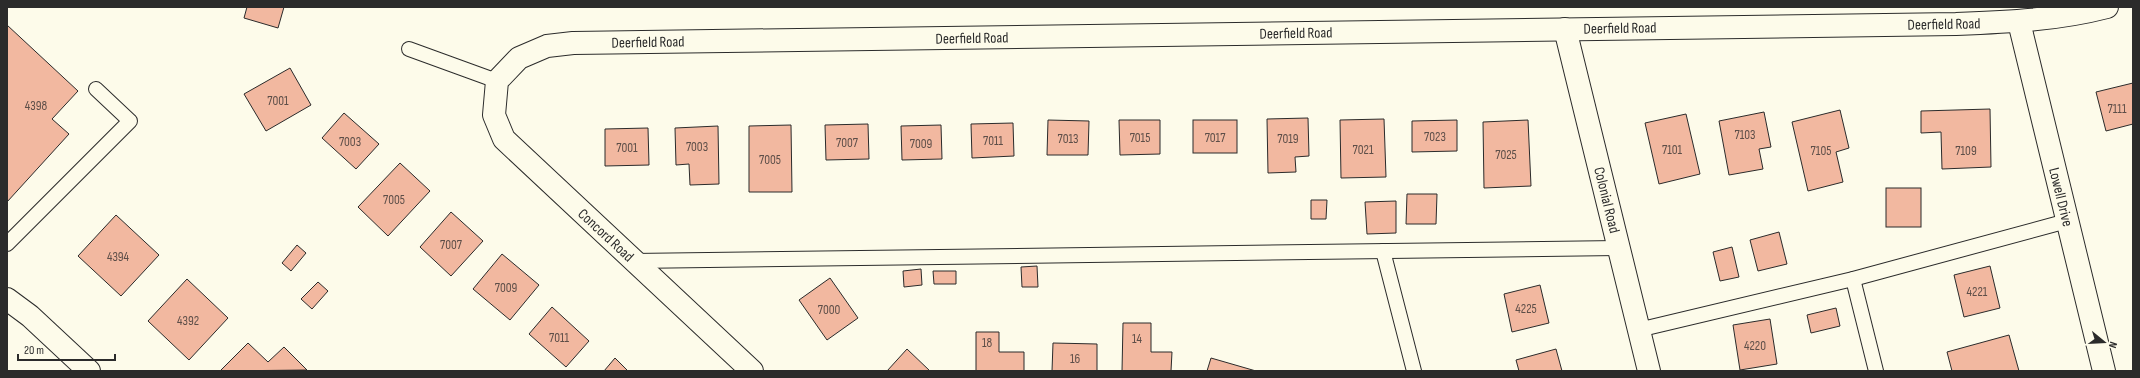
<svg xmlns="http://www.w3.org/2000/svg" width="2140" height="378" font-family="'Sofia Sans Condensed',sans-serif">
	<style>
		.building { fill: #f2b8a0; stroke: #2b2b2b }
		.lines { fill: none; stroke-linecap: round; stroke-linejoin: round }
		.service-casing { stroke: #2b2b2b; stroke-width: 16 }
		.minor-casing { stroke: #2b2b2b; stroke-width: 24 }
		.service { stroke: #fdfbea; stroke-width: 14 }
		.minor { stroke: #fdfbea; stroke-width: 22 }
		.labels { text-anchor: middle; stroke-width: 3; stroke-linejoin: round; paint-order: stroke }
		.number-label { font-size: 13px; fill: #5d4e48 }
		.street-label { font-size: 15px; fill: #2b2b2b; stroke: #fdfbea }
	</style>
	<rect width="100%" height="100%" fill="#fdfbea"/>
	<g class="building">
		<path d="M247 7H284L278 28 244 18Z"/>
		<path d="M7 25 78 91 52 119 69 134 7 202Z"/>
		<path d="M290 68 311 105 266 131 244 94Z"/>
		<path d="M2133 83V124L2106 131 2096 92Z"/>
		<path d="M1990 109 1991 167 1942 169 1941 132 1921 133V111Z"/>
		<path d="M1840 110 1849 148 1836 152 1843 182 1808 191 1792 122Z"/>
		<path d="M1764 112 1771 147 1759 149 1763 169 1729 175 1719 121Z"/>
		<path d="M344 113 379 144 356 169 322 138Z"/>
		<path d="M1686 114 1700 174 1659 184 1645 123Z"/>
		<path d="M1308 118 1309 156 1295 157 1296 172 1268 173 1267 119Z"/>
		<path d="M1384 119 1386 177 1341 178 1340 120Z"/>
		<path d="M1048 120 1089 121 1088 155H1047Z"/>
		<path d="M1119 120H1160V154L1120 155Z"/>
		<rect x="1193" y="120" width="44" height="33"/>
		<path d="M1457 120V151L1412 152V121Z"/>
		<path d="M1528 120 1531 186 1484 188 1483 122Z"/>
		<path d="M1013 123 1014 156 972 158 971 124Z"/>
		<path d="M868 124 869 159 826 160 825 125Z"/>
		<path d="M791 125 792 192H749V126Z"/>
		<path d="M941 125 942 159 902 160 901 126Z"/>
		<path d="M718 126 719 184 690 185 689 164 676 165 675 128Z"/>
		<path d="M648 128 649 165 605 166V129Z"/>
		<path d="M400 163 430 191 388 236 358 207Z"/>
		<rect x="1886" y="188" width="35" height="39"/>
		<path d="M1407 194H1437L1436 224H1406Z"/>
		<path d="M1311 200H1327L1326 219H1311Z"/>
		<path d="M1396 201V233L1367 234 1365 202Z"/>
		<path d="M451 212 483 241 451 276 420 247Z"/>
		<path d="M116 215 159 255 121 296 78 256Z"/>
		<path d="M1779 232 1787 264 1758 271 1750 240Z"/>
		<path d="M297 245 306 253 291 271 282 263Z"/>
		<path d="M1732 247 1739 277 1720 281 1713 252Z"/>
		<path d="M502 254 539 285 510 320 473 289Z"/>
		<path d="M1037 266 1038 287H1022L1021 267Z"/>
		<path d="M1990 266 2000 308 1964 317 1954 275Z"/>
		<path d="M921 269 922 285 904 287 903 271Z"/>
		<path d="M933 271H956V284H934Z"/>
		<path d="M830 278 858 318 827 340 799 300Z"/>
		<path d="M187 279 228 318 189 360 148 321Z"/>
		<path d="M318 282 328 291 312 309 301 299Z"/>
		<path d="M1540 285 1549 323 1512 332 1504 294Z"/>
		<path d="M552 307 589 341 566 367 529 334Z"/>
		<path d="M1836 308 1840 326 1811 333 1807 315Z"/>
		<path d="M1770 319 1777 364 1740 370 1733 325Z"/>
		<path d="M1123 323H1151V352H1172L1171 371H1122Z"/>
		<path d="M976 332H999V352H1024V371H976Z"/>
		<path d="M2009 335 2019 371H1952L1947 352Z"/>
		<path d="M248 343 268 362 284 347 307 370 220 371Z"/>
		<path d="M1053 343 1097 344V371H1052Z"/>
		<path d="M907 349 930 371H887Z"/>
		<path d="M1556 349 1562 371H1519L1516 360Z"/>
		<path d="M615 358 628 371H604Z"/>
		<path d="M1211 358 1256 371H1207Z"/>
	</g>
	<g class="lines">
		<defs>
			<g id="service">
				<path d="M409 49 497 81"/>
				<path d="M7 244 130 121 96 89"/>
				<path d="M1383 251 1414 371"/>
				<path d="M633 261 1618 248"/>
				<path d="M1853 279 1876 371"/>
				<path d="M1638 330 1853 279 2067 221"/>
			</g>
			<g id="minor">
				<path d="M2019 22 2104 371"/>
				<path d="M1565 29 1649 371"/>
				<path d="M7 299 30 316 89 371"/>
				<path d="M752 371 504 139 494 115 497 81 519 58 547 46 573 43 1956 24C2008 22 2057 20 2107 7"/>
			</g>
		</defs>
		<use href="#service" class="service-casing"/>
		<use href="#minor" class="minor-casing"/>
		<use href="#service" class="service"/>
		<use href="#minor" class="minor"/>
	</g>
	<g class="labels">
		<g class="number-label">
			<text x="278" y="105">7001</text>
			<text x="36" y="110">4398</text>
			<text x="2117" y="113">7111</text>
			<text x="1745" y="139">7103</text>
			<text x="1435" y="141">7023</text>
			<text x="1140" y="142">7015</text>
			<text x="1215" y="142">7017</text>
			<text x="1068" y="143">7013</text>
			<text x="1288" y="143">7019</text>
			<text x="993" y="145">7011</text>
			<text x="350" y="146">7003</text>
			<text x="847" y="147">7007</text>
			<text x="921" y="148">7009</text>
			<text x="697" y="151">7003</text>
			<text x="627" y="152">7001</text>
			<text x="1363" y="154">7021</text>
			<text x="1672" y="154">7101</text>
			<text x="1821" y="155">7105</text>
			<text x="1966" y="155">7109</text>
			<text x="1506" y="159">7025</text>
			<text x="770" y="164">7005</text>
			<text x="394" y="204">7005</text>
			<text x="451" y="249">7007</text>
			<text x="118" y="261">4394</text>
			<text x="506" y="292">7009</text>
			<text x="1977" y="296">4221</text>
			<text x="1526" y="313">4225</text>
			<text x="829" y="314">7000</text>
			<text x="188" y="325">4392</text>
			<text x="559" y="342">7011</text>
			<text x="1137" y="343">14</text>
			<text x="987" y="347">18</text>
			<text x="1755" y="350">4220</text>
			<text x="1075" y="363">16</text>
		</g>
		<g class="street-label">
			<text transform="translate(1944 24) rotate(-1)" y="5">Deerfield Road</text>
			<text transform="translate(1620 28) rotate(-1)" y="5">Deerfield Road</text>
			<text transform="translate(1296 33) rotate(-1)" y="5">Deerfield Road</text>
			<text transform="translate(972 38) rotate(-1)" y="5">Deerfield Road</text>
			<text transform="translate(648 42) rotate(-1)" y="5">Deerfield Road</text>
			<text transform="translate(2061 197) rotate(76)" y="5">Lowell Drive</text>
			<text transform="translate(1607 200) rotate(76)" y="5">Colonial Road</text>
			<text transform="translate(606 235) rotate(43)" y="5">Concord Road</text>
		</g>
	</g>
	<rect width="2140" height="378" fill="none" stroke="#2b2b2b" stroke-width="16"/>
	<g transform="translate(2104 342) rotate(108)" stroke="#fdfbea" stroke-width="3" paint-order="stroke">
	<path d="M0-3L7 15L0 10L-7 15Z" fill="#2b2b2b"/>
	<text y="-6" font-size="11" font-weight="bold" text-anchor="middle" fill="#2b2b2b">N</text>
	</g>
	<path d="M18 354v6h97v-6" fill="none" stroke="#2b2b2b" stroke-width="2"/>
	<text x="24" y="354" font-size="12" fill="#2b2b2b" stroke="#fdfbea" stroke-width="3" paint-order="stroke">20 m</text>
</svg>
